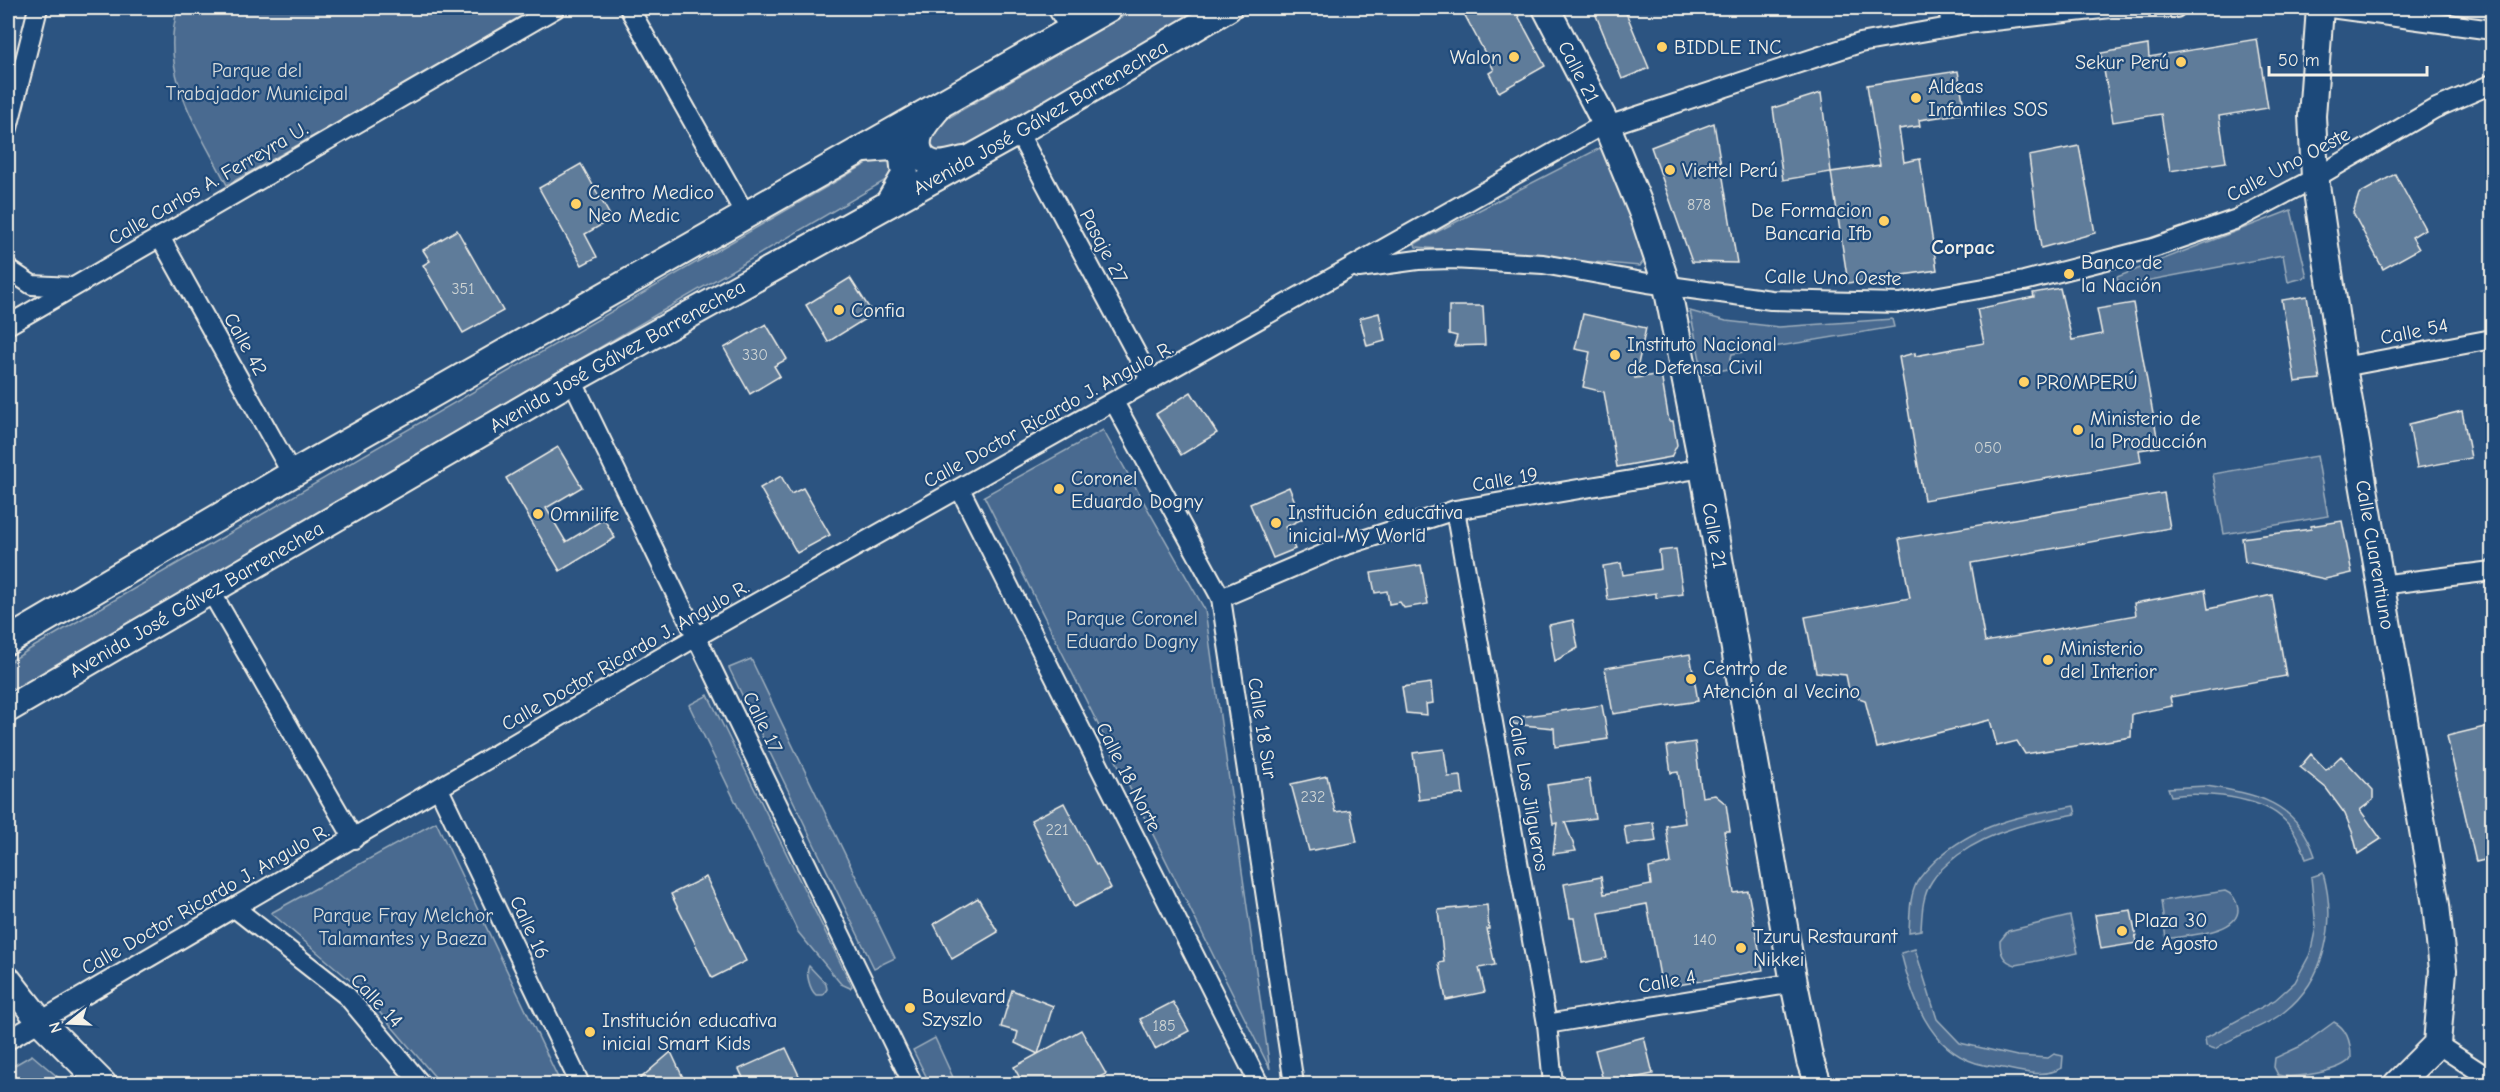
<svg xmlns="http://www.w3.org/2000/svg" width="2500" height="1092" font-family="'Comic Neue',sans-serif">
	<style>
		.green { fill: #496b90; stroke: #9eaebc; stroke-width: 1.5 }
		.building { fill: #5e7b9a; stroke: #f4f1e8; stroke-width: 1.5 }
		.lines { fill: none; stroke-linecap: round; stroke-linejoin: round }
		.street-casing { stroke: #f4f1e8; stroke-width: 22 }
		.secondary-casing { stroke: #f4f1e8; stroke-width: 30 }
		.street { stroke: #1f4a7a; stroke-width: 18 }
		.secondary { stroke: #1f4a7a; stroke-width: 26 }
		.poi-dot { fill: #ffd166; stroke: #1f4a7a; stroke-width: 2 }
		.labels { text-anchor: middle; stroke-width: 4.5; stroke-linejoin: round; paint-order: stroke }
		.number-label { font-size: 16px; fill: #ced4d4 }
		.poi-label { font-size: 20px; fill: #f4f1e8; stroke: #1f4a7a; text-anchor: start }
		.park-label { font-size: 20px; fill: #dadddb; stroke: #1f4a7a }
		.street-label { font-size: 20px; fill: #f4f1e8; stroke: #1f4a7a }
		.neighbourhood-label { font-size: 21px; font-weight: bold; fill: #f4f1e8; stroke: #1f4a7a }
	</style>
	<rect width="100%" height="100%" fill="#2c5481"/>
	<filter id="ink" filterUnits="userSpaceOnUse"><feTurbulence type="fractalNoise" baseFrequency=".0167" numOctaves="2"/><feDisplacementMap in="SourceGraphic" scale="12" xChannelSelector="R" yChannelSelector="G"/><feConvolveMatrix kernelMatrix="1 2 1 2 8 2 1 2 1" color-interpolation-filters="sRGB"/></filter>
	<g filter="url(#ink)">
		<g class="green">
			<path d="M178 8H540L227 185C198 128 158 74 178 8Z"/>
			<path d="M1137 8H1202L966 152H934L928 143 936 125Z"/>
			<path d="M1600 148 1609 153 1645 259 1640 266 1416 247 1415 244 1423 239Z"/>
			<path d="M890 150 897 168 886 180 8 694V663L30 649Z"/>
			<path d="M2291 210 2307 277 2288 282 2283 255 2119 286 2117 277Z"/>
			<path d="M1690 311 1726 321 1779 327 1892 319 1894 327 1732 354 1728 369 1703 374Z"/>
			<path d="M1103 430 1205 610 1270 1069 984 496Z"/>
			<path d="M2317 456 2328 516 2224 534 2213 474Z"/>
			<path d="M751 659 895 958 874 968 729 668Z"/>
			<path d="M708 695 852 986 850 988 841 984 798 932 689 705Z"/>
			<path d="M2206 786C2256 794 2297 801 2315 856L2306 859C2293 814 2266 802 2222 796 2205 794 2188 793 2171 796L2168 788Z"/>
			<path d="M2074 806 2076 814C2033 822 1994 829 1958 855 1949 862 1938 871 1932 881 1922 896 1922 913 1921 930L1909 932C1910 915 1909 897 1917 882 1922 874 1929 867 1935 861 1974 824 2023 815 2074 806Z"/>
			<path d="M436 822 561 1084H441L357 986 271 913Z"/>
			<path d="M2323 873C2337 922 2326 979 2284 1012 2264 1028 2237 1034 2215 1049L2206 1046 2205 1038 2275 1000 2295 982 2310 954 2316 927 2311 877Z"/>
			<path d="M2225 891C2233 894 2237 901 2238 909 2239 934 2184 935 2166 939L2161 901Z"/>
			<path d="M2070 916 2078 953 2016 965C2003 962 2000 953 2000 941L2008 931Z"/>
			<path d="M1915 949 1937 1019 1960 1043 2017 1056 2048 1058 2054 1054 2063 1056 2062 1068C2045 1077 2027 1073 2008 1069 1998 1067 1986 1066 1976 1063 1928 1048 1912 997 1901 953Z"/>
			<path d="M809 966 826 984 827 989 823 995H816C810 990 805 973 809 966Z"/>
			<path d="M2334 1022C2348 1029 2351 1044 2351 1058 2343 1071 2292 1080 2278 1075L2274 1067 2275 1058 2301 1046Z"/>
			<path d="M935 1038 956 1084H930L913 1050Z"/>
			<path d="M32 1055 66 1084H8V1069Z"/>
		</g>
		<g class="building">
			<path d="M1461 8H1514L1545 66 1499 92 1489 73 1494 70Z"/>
			<path d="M1593 8H1624L1649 68 1622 79Z"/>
			<path d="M2257 39 2268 108 2219 116 2226 162 2170 171 2161 114 2113 122 2101 53 2148 45 2149 57Z"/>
			<path d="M1958 71 1965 113 1919 120 1920 126 1899 129 1904 162 1920 159 1937 270 1848 283 1831 172 1880 165 1867 85Z"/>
			<path d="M1821 93 1831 172 1783 180 1773 108Z"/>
			<path d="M1714 123 1737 263 1692 262 1651 147Z"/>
			<path d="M2079 146 2095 233 2041 248 2029 156Z"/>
			<path d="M581 164 612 219 585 234 597 257 582 265 539 188Z"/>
			<path d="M2395 174 2425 229 2412 237 2419 249 2383 269 2353 213 2359 194Z"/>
			<path d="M457 230 503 311 463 333 423 265 430 261 423 250Z"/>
			<path d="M850 278 873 314 828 342 806 305Z"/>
			<path d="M2060 288 2072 340 2102 334 2097 309 2133 303 2159 447 2139 450 2141 462 1924 500 1899 357 1915 353V356L1984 343 1977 309 2034 297 2033 293Z"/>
			<path d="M2307 296 2320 379 2295 382 2282 300Z"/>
			<path d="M1449 306H1483L1485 345 1454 346 1457 336 1449 334Z"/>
			<path d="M1379 313 1385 341 1367 346 1360 318Z"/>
			<path d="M1583 314 1646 328 1635 378 1661 374 1669 421H1673L1677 445 1671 457 1617 467 1604 392 1583 387 1590 352 1575 349Z"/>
			<path d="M766 324 787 359 774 366 780 376 750 394 724 348Z"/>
			<path d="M1191 392 1217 433 1181 455 1156 414Z"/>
			<path d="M2462 411 2471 458 2417 468 2409 424Z"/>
			<path d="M558 447 582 487 546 508 566 542 604 519 615 538 560 571 506 478Z"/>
			<path d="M781 476 791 494 803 488 830 535 797 553 760 488Z"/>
			<path d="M1289 487 1302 519 1285 527 1295 549 1273 558 1250 504Z"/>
			<path d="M2164 493 2170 528 1971 563 1985 642 2136 615 2134 603 2205 590 2208 609 2272 595 2286 676 2170 697 2172 706 2132 714 2131 737 2025 754 2017 741 1997 746 1990 720 1877 748 1865 700 1850 695 1846 675 1816 672 1805 617 1910 598 1899 539Z"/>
			<path d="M2342 521 2352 573 2325 579 2245 562 2242 538 2311 529V526Z"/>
			<path d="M1676 549 1683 594 1656 598V593L1608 600 1603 566 1621 563 1623 575 1661 569 1659 551Z"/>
			<path d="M1421 565 1428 604 1404 608 1400 602 1389 604 1387 591 1375 593 1371 573Z"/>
			<path d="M1573 620 1578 648 1555 661 1549 625Z"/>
			<path d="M1690 654 1698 701 1613 714 1605 668Z"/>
			<path d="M1431 683 1433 703 1426 704 1427 715 1406 713 1402 687Z"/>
			<path d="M1602 705 1608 739 1555 747 1554 728 1513 724V718Z"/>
			<path d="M2493 725V858L2476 862 2447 736Z"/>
			<path d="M1695 742 1702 797 1715 795 1726 804 1730 831H1724L1734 893 1748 891 1763 970 1662 988 1647 904 1599 913 1607 958 1582 963 1574 918H1570L1564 884 1601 877 1604 894 1651 885 1649 868 1671 863 1666 826 1685 823 1678 772 1671 773 1667 746Z"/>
			<path d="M1444 749 1448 777 1461 776 1463 794 1419 800 1413 753Z"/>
			<path d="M2311 754 2326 770 2341 756 2373 790V800L2360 810 2381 839 2358 854 2353 834 2345 814 2326 788 2300 767Z"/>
			<path d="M1327 776 1335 812 1350 810 1357 842 1309 851 1291 784Z"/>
			<path d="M1589 779 1595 818 1565 822 1576 851 1553 854 1557 823 1553 824 1547 785Z"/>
			<path d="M1064 803 1096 865 1098 864 1111 888 1074 907 1031 820Z"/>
			<path d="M1653 822 1656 841 1627 845 1624 826Z"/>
			<path d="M706 877 746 961 712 978 671 894Z"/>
			<path d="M978 898 998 932 952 959 934 924Z"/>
			<path d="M1487 905 1489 929H1487L1495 965 1479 968 1485 992 1446 1000 1439 963 1444 962 1438 910Z"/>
			<path d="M2131 910 2137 943 2101 949 2095 915Z"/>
			<path d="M1012 990 1053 1006 1038 1054 1015 1043 1018 1032 1001 1027Z"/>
			<path d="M1173 1002 1189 1031 1155 1049 1140 1019Z"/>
			<path d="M1081 1030 1106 1074 1084 1084H1023L1014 1067Z"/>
			<path d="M1644 1037 1653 1074 1604 1084 1595 1050Z"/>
			<path d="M786 1048 803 1084H746L739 1069Z"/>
			<path d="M671 1052 686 1084H634Z"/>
		</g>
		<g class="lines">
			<defs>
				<g id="street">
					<path d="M629 8 745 214"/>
					<path d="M1057 8 1070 29"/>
					<path d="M1948 8 1951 26"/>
					<path d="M2330 8 2492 30"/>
					<path d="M8 128 38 8"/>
					<path d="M1018 132 1151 381"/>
					<path d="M160 237 292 474"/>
					<path d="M1359 268 1418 260 1452 259 1543 264 1648 283 1771 300 1900 303 2024 281 2153 248 2237 219 2315 178 2434 109 2492 84"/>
					<path d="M8 269 32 285 72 287"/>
					<path d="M8 325 556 8"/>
					<path d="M2343 367 2492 339"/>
					<path d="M572 380 913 1084"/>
					<path d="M1114 402 1221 598 1294 1084"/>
					<path d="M960 489 1259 1084"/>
					<path d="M1455 510 1547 1024 1553 1084"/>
					<path d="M2380 585 2492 571"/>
					<path d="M210 590 354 839"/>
					<path d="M1221 598 1338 548 1455 510 1703 468"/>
					<path d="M439 789 580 1084"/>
					<path d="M236 909 347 996 421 1084"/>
					<path d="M1547 1024 1794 983"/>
					<path d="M8 1040 696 637 1592 131 1860 43 1966 24 2111 8H2176"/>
					<path d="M2437 1044 2492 1080"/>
				</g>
				<g id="secondary">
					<path id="s1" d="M1546 8 1606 124 1643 214 1667 286 1703 468 1794 983 1810 1061 1818 1084"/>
					<path id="s2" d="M2320 8 2312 116 2315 178 2343 367 2436 905 2443 970 2437 1044 2397 1084"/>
					<path d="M937 109C932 115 925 122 922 129 914 142 917 160 934 164 943 166 955 162 963 160"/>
					<path d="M865 149 891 147 899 150 903 158 905 175 888 204"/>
					<path d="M8 641 292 474 1109 8"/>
					<path id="s3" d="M8 709 572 380 1018 132 1228 8"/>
					<path d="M8 980 40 1021 103 1084"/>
				</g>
			</defs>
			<use href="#street" class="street-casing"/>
			<use href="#secondary" class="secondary-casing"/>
			<use href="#street" class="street"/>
			<use href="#secondary" class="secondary"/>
		</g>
	</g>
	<g class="poi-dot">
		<circle cx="1662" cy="47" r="6"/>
		<circle cx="1514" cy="57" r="6"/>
		<circle cx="2181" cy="62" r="6"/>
		<circle cx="1916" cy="98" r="6"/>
		<circle cx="1670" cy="170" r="6"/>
		<circle cx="576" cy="204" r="6"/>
		<circle cx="1884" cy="221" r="6"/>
		<circle cx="2069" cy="274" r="6"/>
		<circle cx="839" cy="310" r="6"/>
		<circle cx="1615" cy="355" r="6"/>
		<circle cx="2024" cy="382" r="6"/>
		<circle cx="2078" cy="430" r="6"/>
		<circle cx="1059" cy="489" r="6"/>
		<circle cx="538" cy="514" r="6"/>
		<circle cx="1276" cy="523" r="6"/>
		<circle cx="2048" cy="660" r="6"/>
		<circle cx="1691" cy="679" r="6"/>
		<circle cx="2122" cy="931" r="6"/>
		<circle cx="1741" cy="948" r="6"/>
		<circle cx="910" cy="1008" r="6"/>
		<circle cx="590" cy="1032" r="6"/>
	</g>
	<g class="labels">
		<g class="number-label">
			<text x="1699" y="210">878</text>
			<text x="463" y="294">351</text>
			<text x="755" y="360">330</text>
			<text x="1988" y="453">050</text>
			<text x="1313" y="802">232</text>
			<text x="1057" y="835">221</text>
			<text x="1705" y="945">140</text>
			<text x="1164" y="1031">185</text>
		</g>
		<g class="poi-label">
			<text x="1674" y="54">BIDDLE INC</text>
			<text x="1502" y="64" text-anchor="end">Walon</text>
			<text x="2169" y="69" text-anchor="end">Sekur Perú</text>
			<text x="1928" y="93">Aldeas<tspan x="1928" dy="23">Infantiles SOS</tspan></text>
			<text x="1682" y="177">Viettel Perú</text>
			<text x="588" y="199">Centro Medico<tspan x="588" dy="23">Neo Medic</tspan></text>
			<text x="1872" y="217" text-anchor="end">De Formacion<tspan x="1872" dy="23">Bancaria Ifb</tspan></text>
			<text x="2081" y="269">Banco de<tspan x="2081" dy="23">la Nación</tspan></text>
			<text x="851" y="317">Confia</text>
			<text x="1627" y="351">Instituto Nacional<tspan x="1627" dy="23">de Defensa Civil</tspan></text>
			<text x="2036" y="389">PROMPERÚ</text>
			<text x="2090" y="425">Ministerio de<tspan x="2090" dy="23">la Producción</tspan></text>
			<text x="1071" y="485">Coronel<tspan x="1071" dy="23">Eduardo Dogny</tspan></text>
			<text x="1288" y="519">Institución educativa<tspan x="1288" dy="23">inicial My World</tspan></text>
			<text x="550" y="521">Omnilife</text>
			<text x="2060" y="655">Ministerio<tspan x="2060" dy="23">del Interior</tspan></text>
			<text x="1703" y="675">Centro de<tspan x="1703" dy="23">Atención al Vecino</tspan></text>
			<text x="2134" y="927">Plaza 30<tspan x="2134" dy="23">de Agosto</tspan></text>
			<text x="1753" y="943">Tzuru Restaurant<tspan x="1753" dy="23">Nikkei</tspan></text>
			<text x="922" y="1003">Boulevard<tspan x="922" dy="23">Szyszlo</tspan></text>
			<text x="602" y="1027">Institución educativa<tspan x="602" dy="23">inicial Smart Kids</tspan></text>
		</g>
		<g class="park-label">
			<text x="257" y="77">Parque del<tspan x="257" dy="23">Trabajador Municipal</tspan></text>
			<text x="1132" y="625">Parque Coronel<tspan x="1132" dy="23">Eduardo Dogny</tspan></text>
			<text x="403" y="922">Parque Fray Melchor<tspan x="403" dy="23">Talamantes y Baeza</tspan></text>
		</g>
		<g class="street-label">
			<text dy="7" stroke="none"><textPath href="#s1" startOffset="72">Calle 21</textPath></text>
			<text dy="7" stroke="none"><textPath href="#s3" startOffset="1190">Avenida José Gálvez Barrenechea</textPath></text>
			<text transform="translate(2288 164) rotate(-28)" y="7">Calle Uno Oeste</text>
			<text transform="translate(208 183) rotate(-30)" y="7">Calle Carlos A. Ferreyra U.</text>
			<text transform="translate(1104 246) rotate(62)" y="7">Pasaje 27</text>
			<text transform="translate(1833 277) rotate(1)" y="7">Calle Uno Oeste</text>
			<text transform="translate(2414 331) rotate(-11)" y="7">Calle 54</text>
			<text transform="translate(246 344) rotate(61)" y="7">Calle 42</text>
			<text dy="7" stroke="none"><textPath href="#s3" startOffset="704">Avenida José Gálvez Barrenechea</textPath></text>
			<text transform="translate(1048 414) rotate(-29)" y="7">Calle Doctor Ricardo J. Angulo R.</text>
			<text transform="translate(1505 479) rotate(-10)" y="7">Calle 19</text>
			<text dy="7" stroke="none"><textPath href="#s1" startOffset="558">Calle 21</textPath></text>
			<text dy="7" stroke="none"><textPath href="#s2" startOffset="552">Calle Cuarentiuno</textPath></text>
			<text dy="7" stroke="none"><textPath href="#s3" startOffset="218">Avenida José Gálvez Barrenechea</textPath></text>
			<text transform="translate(625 655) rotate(-30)" y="7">Calle Doctor Ricardo J. Angulo R.</text>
			<text transform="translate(763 722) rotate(64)" y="7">Calle 17</text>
			<text transform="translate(1263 728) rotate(81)" y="7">Calle 18 Sur</text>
			<text transform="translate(1129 777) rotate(63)" y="7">Calle 18 Norte</text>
			<text transform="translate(1529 793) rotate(80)" y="7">Calle Los Jilgueros</text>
			<text transform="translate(205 899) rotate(-30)" y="7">Calle Doctor Ricardo J. Angulo R.</text>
			<text transform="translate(530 927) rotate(65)" y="7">Calle 16</text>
			<text transform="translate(1667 981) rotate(-10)" y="7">Calle 4</text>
			<text transform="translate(377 1000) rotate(47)" y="7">Calle 14</text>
		</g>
		<g class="neighbourhood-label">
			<text x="1963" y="254">Corpac</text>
		</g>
	</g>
	<rect width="2500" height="1092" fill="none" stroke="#1f4a7a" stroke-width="30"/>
	<rect x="15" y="15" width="2470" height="1062" fill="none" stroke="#f4f1e8" stroke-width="2" filter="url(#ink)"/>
	<g transform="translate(69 1023) rotate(252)" stroke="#1f4a7a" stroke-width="4.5" paint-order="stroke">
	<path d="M0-4.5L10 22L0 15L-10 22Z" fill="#f4f1e8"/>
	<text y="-9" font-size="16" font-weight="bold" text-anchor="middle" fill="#f4f1e8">N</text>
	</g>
	<path d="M2269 66v9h158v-9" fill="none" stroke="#f4f1e8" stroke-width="3"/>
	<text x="2278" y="66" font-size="18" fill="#f4f1e8" stroke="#1f4a7a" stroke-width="4.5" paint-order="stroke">50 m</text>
</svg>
